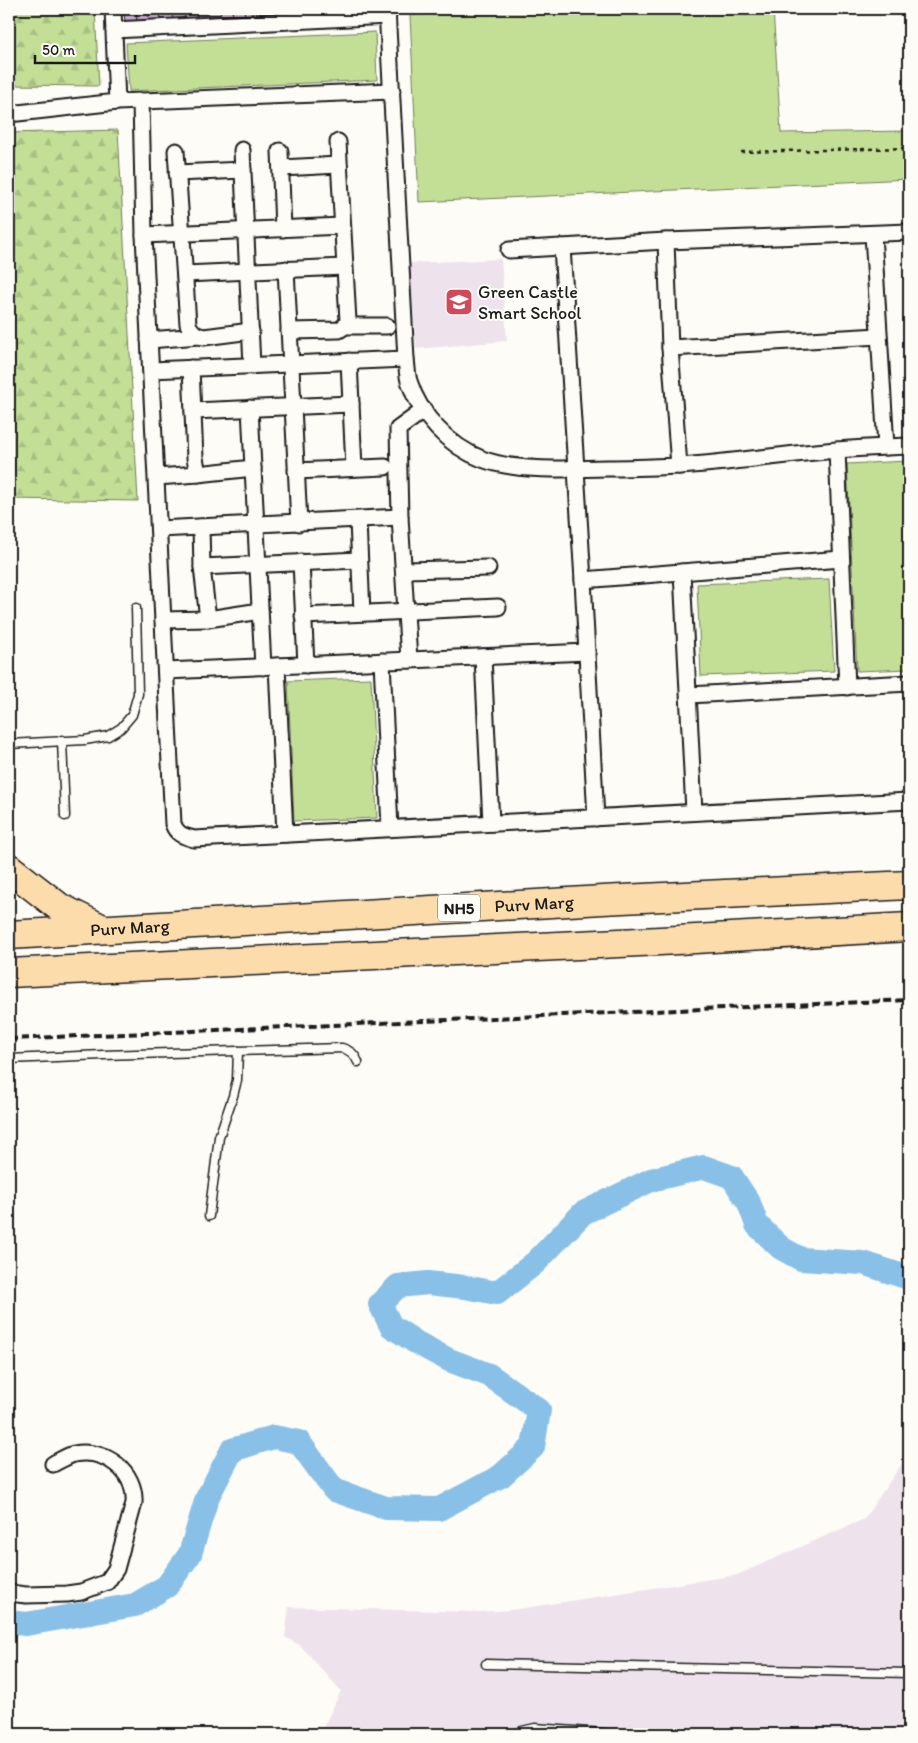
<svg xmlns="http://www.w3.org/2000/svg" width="918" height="1743" font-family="Itim,sans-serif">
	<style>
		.built { fill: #eee3ec }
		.green { fill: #c3df96; stroke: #707e59 }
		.forest { fill: url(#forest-firs); stroke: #707e59 }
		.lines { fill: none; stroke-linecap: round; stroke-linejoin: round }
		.river { stroke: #89c0e7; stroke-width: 24 }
		.building { fill: #cba9d4; stroke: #1c1c1c }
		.lane-casing { stroke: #1c1c1c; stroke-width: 11 }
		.street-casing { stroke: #1c1c1c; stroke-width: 19 }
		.highway-casing { stroke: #1c1c1c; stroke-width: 31 }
		.path { stroke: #1c1c1c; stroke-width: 2.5; stroke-dasharray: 4 4; stroke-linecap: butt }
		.lane { stroke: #fdfcf7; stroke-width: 8 }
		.street { stroke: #fdfcf7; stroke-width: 15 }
		.highway { stroke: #fddcac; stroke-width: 28 }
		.rail { stroke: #1c1c1c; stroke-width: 4; stroke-dasharray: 8 4; stroke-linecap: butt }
		.labels { text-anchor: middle; stroke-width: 4; stroke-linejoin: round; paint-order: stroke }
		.shield { fill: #fdfcf7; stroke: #605f5e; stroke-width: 1 }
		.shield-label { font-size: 16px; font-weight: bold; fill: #1c1c1c }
		.poi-label { font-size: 18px; fill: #1c1c1c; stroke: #fdfcf7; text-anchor: start }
		.street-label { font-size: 18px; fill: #1c1c1c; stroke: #fdfcf7 }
	</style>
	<defs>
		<pattern id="forest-firs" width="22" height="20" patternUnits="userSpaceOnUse" patternTransform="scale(1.25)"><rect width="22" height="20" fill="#c3df96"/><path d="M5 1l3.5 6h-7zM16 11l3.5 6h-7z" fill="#a7bf81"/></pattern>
	</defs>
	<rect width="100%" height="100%" fill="#fdfcf7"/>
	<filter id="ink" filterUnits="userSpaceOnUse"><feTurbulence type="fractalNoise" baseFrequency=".02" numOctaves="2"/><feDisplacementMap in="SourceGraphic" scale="10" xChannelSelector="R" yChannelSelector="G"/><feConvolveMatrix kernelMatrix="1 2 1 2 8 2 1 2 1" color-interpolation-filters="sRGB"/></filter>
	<g filter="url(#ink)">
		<g class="built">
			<path d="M501 259 507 341 416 349 410 263Z"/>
			<path d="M905 1459 909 1460V1734H320L341 1691 301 1646 285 1637 289 1607 477 1612 512 1610 737 1575 864 1519Z"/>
		</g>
		<g class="green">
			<path d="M539 9H773L781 133 909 131V179L419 202 410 15Z"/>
			<path d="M375 32 377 80 129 91 126 43Z"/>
			<path d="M909 461V669L857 671 847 464Z"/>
			<path d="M829 579 834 671 701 676 697 584Z"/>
			<path d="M371 678 377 818 294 821 288 681Z"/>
		</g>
		<g class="forest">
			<path d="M9 9H95L99 86 9 85Z"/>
			<path d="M118 130 138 501 9 499V133Z"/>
		</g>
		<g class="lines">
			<path class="river" d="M9 1622 26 1624 135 1605 167 1586 190 1554 207 1498 232 1450 274 1437 299 1442 334 1490 386 1508 439 1509 501 1476 533 1447 539 1410 489 1375 449 1360 417 1343 391 1326 380 1304 398 1286 428 1283 465 1287 497 1293 536 1262 583 1213 651 1180 704 1167 732 1177 749 1203 757 1225 781 1248 801 1259 863 1263 909 1278"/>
		</g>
		<g class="building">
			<path d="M124 9H136L137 22 125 23Z"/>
			<path d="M136 9H148L149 21 137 22Z"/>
			<path d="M148 9H160L161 21H149Z"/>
			<path d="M160 9H172L173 20 161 21Z"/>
			<path d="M172 9H184L185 20H173Z"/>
			<path d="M184 9H196L197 19 185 20Z"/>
			<path d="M196 9H208L209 18 197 19Z"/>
			<path d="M208 9H220L221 18H209Z"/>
			<path d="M220 9H232L233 17 221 18Z"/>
			<path d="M232 9H244L245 17H233Z"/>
			<path d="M244 9H256L257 16 245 17Z"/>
			<path d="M256 9H268L269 15 257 16Z"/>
			<path d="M268 9H280L281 15H269Z"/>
			<path d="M280 9H292L293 14 281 15Z"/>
			<path d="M292 9H304L305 14H293Z"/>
			<path d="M304 9H316L317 13 305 14Z"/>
		</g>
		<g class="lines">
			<defs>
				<g id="lane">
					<path d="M62 740 65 816"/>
					<path d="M9 744 85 740 108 736 121 728 132 715 138 694 136 608"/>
					<path d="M9 1059 103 1055 342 1048C350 1050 355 1054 358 1062"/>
					<path d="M209 1216 219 1137 233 1096 237 1080 238 1051"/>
					<path d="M486 1664 909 1673"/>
					<path d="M518 1734 522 1731 535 1728 615 1734"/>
				</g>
				<g id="street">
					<path d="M113 9 117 102"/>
					<path d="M387 9 406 359C407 366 407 374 409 381 420 416 449 446 482 459 516 472 570 469 607 468 631 468 655 467 679 466 732 463 784 454 837 450 861 448 885 447 909 446"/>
					<path d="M114 30 388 16"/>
					<path d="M141 101 144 235 173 824C177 835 184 836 194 839L909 801"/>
					<path d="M9 114 117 102 392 91"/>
					<path d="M338 142 348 321 345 326"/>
					<path d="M242 150 252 366"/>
					<path d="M176 151 188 324C191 332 196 336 204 337L251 331"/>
					<path d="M280 151 283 229"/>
					<path d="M281 168 339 165"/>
					<path d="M177 173 243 170"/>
					<path d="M873 234 886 447"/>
					<path d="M144 235 342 226"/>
					<path d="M666 241 670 348 679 466"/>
					<path d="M562 247 583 580 596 818"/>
					<path d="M509 250 666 241 909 232"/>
					<path d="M286 269 299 523"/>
					<path d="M185 274 344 267"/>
					<path d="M289 331 339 330 345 326H387"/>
					<path d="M149 340 199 336"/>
					<path d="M670 348 879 336"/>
					<path d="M349 361 354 468"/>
					<path d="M191 368 195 458 198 474"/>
					<path d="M151 370 406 359"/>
					<path d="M250 408 263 667"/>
					<path d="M193 411 351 404"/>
					<path d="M837 450 847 687"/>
					<path d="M296 471 385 467"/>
					<path d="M157 477 198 474 253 468"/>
					<path d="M358 521 362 613"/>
					<path d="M201 527 202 567 208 619"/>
					<path d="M159 529 400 517"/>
					<path d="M301 562 306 665"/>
					<path d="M202 567 359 560"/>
					<path d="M404 570 488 568"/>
					<path d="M682 572 694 812"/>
					<path d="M583 580 841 559"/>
					<path d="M303 616 498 607"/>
					<path d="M163 620 208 619 260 611"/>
					<path d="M483 657 491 823"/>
					<path d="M409 660 400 517 398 429 424 410"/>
					<path d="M382 661 390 828"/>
					<path d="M277 666 285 834"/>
					<path d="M166 671 587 652"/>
					<path d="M689 695 909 683"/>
					<path d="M9 1593 26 1595 67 1594 81 1592 107 1582 116 1569 134 1503C136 1471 105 1448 74 1454 67 1456 59 1461 53 1464"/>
				</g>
				<g id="highway">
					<path d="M9 868 59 907 101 928"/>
					<path id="s1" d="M9 935 602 900 909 885"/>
					<path d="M9 973 660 941 909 927"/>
				</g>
			</defs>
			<use href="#lane" class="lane-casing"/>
			<use href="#street" class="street-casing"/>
			<use href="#highway" class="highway-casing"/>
			<path class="path" d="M741 152 909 148"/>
			<use href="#lane" class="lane"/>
			<use href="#street" class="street"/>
			<use href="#highway" class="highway"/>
			<path class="rail" d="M9 1039 909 1000"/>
		</g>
	</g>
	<defs>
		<symbol id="school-square" viewBox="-11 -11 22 22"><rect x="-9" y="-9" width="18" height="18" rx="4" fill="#d1495b" stroke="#fdfcf7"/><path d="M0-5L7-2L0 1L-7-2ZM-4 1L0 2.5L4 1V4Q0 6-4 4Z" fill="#fff"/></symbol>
	</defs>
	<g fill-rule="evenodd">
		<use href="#school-square" x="443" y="286" width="32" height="32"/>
	</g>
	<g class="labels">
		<rect class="shield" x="438" y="894.5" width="42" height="27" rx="4"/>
		<g class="shield-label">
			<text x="459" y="914">NH5</text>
		</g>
		<g class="poi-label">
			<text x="478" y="298">Green Castle<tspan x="478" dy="21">Smart School</tspan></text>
		</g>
		<g class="street-label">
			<text dy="6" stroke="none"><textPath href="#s1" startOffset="526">Purv Marg</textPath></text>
			<text dy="6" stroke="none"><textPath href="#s1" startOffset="121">Purv Marg</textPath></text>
		</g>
	</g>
	<rect width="918" height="1743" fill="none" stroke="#fdfcf7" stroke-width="30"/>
	<rect x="15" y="15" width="888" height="1713" fill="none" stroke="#1c1c1c" stroke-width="2" filter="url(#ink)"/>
	<path d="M35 55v8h100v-8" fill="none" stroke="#1c1c1c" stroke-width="2.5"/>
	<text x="42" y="55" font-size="15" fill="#1c1c1c" stroke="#fdfcf7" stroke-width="4" paint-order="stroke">50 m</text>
</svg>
